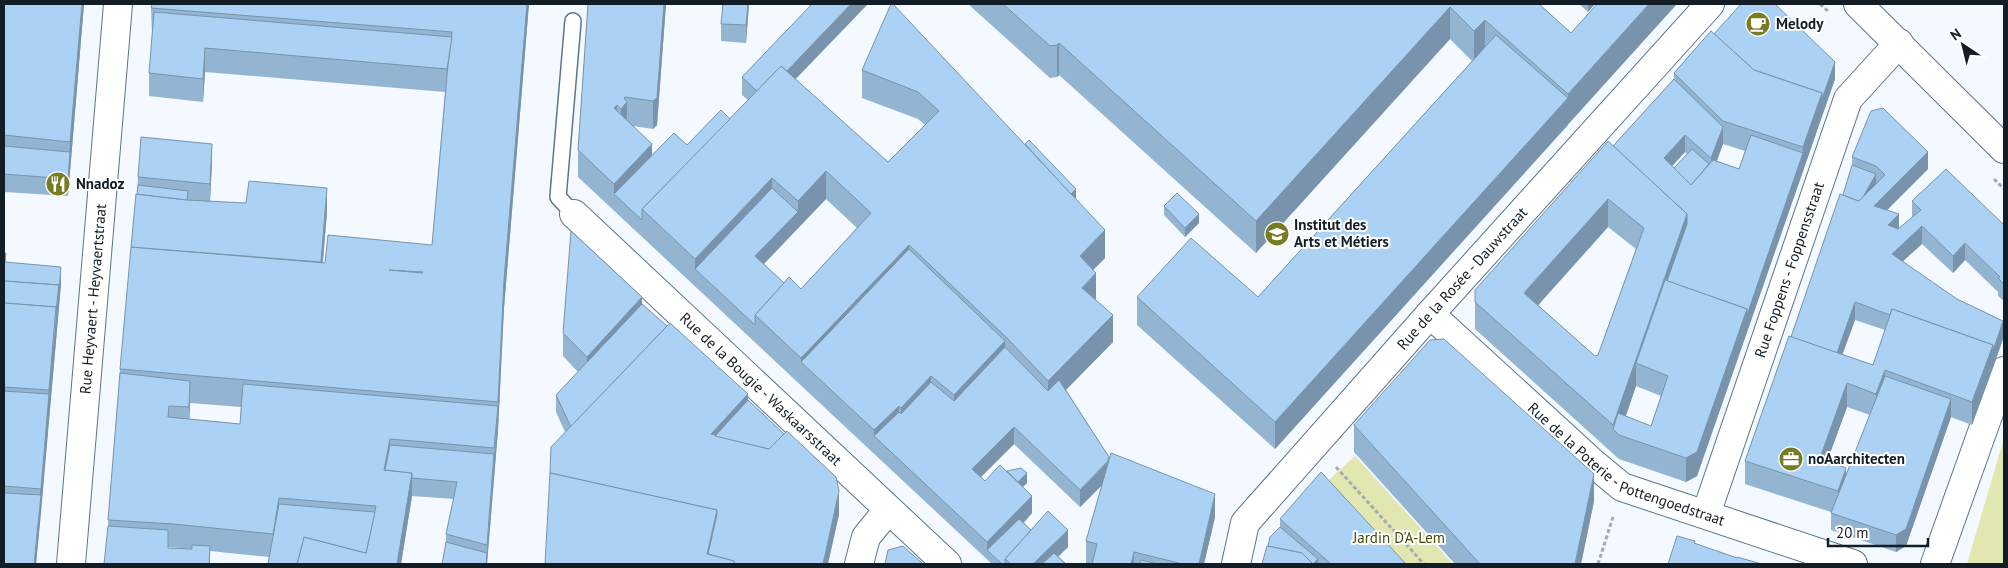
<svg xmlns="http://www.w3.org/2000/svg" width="2008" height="568" font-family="'PT Sans',sans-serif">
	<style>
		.green { fill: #e2e6b1 }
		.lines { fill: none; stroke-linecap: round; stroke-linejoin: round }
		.service-casing { stroke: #5b758b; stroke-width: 18 }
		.minor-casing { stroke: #5b758b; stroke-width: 30 }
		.primary-casing { stroke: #5b758b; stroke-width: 30 }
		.path { stroke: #a3aab1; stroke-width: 3; stroke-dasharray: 4 2.5; stroke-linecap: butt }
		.service { stroke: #fff; stroke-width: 15 }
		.minor { stroke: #fff; stroke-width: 28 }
		.primary { stroke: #fff; stroke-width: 28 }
		.wall { fill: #93b5d2; fill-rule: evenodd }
		.shaded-wall { fill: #7893ab }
		.building { fill: #abd2f4; stroke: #7893ab; fill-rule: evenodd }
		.labels { text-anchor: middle; stroke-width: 4; stroke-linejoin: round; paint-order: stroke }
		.poi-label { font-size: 15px; font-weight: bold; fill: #131d26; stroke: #fff; text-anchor: start }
		.street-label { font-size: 15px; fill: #131d26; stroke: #fff }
		.park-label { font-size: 15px; fill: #47490a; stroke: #fff }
	</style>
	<rect width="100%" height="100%" fill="#f3f9fe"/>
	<g class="green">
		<path d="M2004 438V564H1967Z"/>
		<path d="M1355 456 1453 564H1392L1322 486Z"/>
	</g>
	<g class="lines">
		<defs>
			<path id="service" d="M573 21 558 197 574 214"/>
			<g id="minor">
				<path id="s1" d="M574 214 947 564"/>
				<path id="s2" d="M1430 314 1593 463 1622 487 1853 564"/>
				<path id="s3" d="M1706 514 1848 99 1899 43"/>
				<path id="s4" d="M71 564 118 4"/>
				<path d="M859 564 866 537 888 510"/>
				<path id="s5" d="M1236 564 1245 523 1430 314 1710 4"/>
				<path d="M1935 564 2004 371"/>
			</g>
			<path id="primary" d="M1858 4 2004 149"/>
		</defs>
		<use href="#service" class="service-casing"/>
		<use href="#minor" class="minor-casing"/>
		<use href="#primary" class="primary-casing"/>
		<g class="path">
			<path d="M1820 4 1828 11"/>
			<path d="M1994 179 2004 189"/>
			<path d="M1336 467 1424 564"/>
			<path d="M1598 564 1613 517"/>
		</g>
		<use href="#service" class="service"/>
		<use href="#minor" class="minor"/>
		<use href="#primary" class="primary"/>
	</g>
	<g class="wall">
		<path d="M4 4H84L68 196 4 192Z"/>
		<path d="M529 4 504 308 498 430 487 564 446 542V534L454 499 412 496 401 564H268L269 557 210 551V564L108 526 120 369 137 194 138 177 212 161 210 201 327 212 323 263 432 245 445 92 205 72 203 102 149 96V73L152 35 151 8ZM190 403 241 407 240 424 189 419ZM168 547 192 549 168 548Z"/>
		<path d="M588 4H666L657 125 653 129 633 126 652 155 687 145 730 119 748 100 742 95V77L867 4 795 79 888 162 925 125 918 119 862 98V70L891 4 1076 199 1105 258 1093 270 1096 300 1113 342 1066 390 1109 457 1215 517 1204 564H1086V541L1102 485 1080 507 1014 444 981 477 985 481 1007 471 1027 483 1023 487 1032 513 1024 523 1031 530 1068 547 1058 556 1066 564H992L578 177V150ZM826 199 857 228 801 289 784 283 764 264Z"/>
		<path d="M723 4H749L746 43 721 41V24Z"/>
		<path d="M968 4H1539L1571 33 1568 125 1275 449 1137 325V297H1258L1472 61 1450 39 1256 253 1059 75 1057 77 1050 78Z"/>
		<path d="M1579 4H1595L1588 12Z"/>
		<path d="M1714 34 1835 79 1697 476 1686 482 1619 459 1475 329V290L1613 146 1674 79V73ZM1723 144 1745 151 1739 169 1717 161ZM1685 152 1687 154 1674 168 1672 166ZM1608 227 1636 249 1598 355 1595 356 1538 305ZM1636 386 1661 396 1651 426 1626 416Z"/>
		<path d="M1852 157 1928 169 1887 210 1899 229 1912 218V201L2004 225V301L1998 296V292L1965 260 1953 273 1922 244 1903 261 2003 339 1972 425 1951 417 1906 546 1896 552 1831 530V512L1745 484V461L1843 195 1852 165ZM1855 320 1885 330 1873 365 1842 355ZM1847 407 1870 415 1846 474 1827 461Z"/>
		<path d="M1164 206 1199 223 1185 237 1164 215Z"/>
		<path d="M4 253 6 262 61 284 36 564H4Z"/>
		<path d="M642 304 748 400 839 515 565 432 556 412V395L578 372 563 356V333Z"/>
		<path d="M1354 425 1594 501 1581 564H1455L1354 452Z"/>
		<path d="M1280 519 1406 564H1262L1268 546 1280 527Z"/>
	</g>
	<g class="shaded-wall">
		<path d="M82 4H84L68 196V179L70 142Z"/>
		<path d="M527 4H529L504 308 498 430V402L504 280Z"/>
		<path d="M664 4H666L657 125 653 129V101Z"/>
		<path d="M748 4H749L746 43V25Z"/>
		<path d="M851 4H867V5L762 114V96Z"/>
		<path d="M1588 4H1595L1588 12Z"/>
		<path d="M1649 4H1677L1275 449V422L1568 98V94Z"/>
		<path d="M1450 7V39L1256 253V221Z"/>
		<path d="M1485 20V52L1474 63V31Z"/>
		<path d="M1059 43V75L1057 77V45Z"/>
		<path d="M205 48V72L203 102V79Z"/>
		<path d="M1835 62V79L1697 476 1686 482V458L1747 309 1803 153V147L1822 93Z"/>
		<path d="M625 97V104L627 102V129L621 136V109L624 98Z"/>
		<path d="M617 105V133L614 108Z"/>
		<path d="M1723 127V144L1713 170H1711V158Z"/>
		<path d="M1685 135V152L1664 175V158Z"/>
		<path d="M212 144V161L210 202V184Z"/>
		<path d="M652 144V171L614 194V184Z"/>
		<path d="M1928 152V169L1874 223V206Z"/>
		<path d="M826 171V199L755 273V256L798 212V201Z"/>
		<path d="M1876 174V183L1857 218V209Z"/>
		<path d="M772 178V205L695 269V259Z"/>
		<path d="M327 188V212L320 290V266Z"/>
		<path d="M1076 189V199L1062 202Z"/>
		<path d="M1608 199V227L1524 321V293Z"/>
		<path d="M1199 214V223L1185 237V228Z"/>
		<path d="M1687 214V242L1636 363V386L1619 435 1613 429V425Z"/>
		<path d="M1899 214V231L1888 225Z"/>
		<path d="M1922 226V244L1892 271V254Z"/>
		<path d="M1105 230V258L1080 283V256Z"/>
		<path d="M1965 243V260L1953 273V256Z"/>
		<path d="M909 245V273L801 362V358Z"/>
		<path d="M61 267V284L41 513 36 564H34L49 390Z"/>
		<path d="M1096 273V300L1082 288Z"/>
		<path d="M642 297V321L587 381V357Z"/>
		<path d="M1855 302V320L1835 375V358Z"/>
		<path d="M1113 315V342L1048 408V381Z"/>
		<path d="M2003 321V339L1993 368V351Z"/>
		<path d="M1005 341V364L954 418V395Z"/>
		<path d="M1993 345V368L1972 425V402Z"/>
		<path d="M1885 370V393L1876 418V394Z"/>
		<path d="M931 376V400L901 431V408Z"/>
		<path d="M190 381V404L189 431V407Z"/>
		<path d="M1847 383V407L1820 481V458Z"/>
		<path d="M748 394V418L724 444 711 434Z"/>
		<path d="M1951 399V417L1906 546 1896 552V535Z"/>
		<path d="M498 406V430L487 564H486Z"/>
		<path d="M899 406V429L874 436V430Z"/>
		<path d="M1014 427V444L972 486V469Z"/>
		<path d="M390 439V463L387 476 384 470Z"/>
		<path d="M1111 459V476L1080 507V490Z"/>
		<path d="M1846 468V492L1838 514V491Z"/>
		<path d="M412 473V496L401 564H397Z"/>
		<path d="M1027 473V483L1014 495V486Z"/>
		<path d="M1594 474V501L1581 564H1575Z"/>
		<path d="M839 491V515L828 564H823Z"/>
		<path d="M1215 494V517L1204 564H1199Z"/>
		<path d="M1032 496V513L992 555 987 550V560V542Z"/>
		<path d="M279 498V521L273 558V534Z"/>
		<path d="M717 510V538L712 559 707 554Z"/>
		<path d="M1068 530V547L1051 564H1033Z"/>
		<path d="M1134 552V564H1131Z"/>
		<path d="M1318 559V564H1313Z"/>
	</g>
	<g class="building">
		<path d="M4 4H82L70 142 4 135Z"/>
		<path d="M152 4H527L504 280 498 402 120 369 131 247 325 263 328 235 432 245 448 65 452 32 151 8ZM389 270 423 272 422 273Z"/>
		<path d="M588 4H664L657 98 653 101 625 97 624 98 627 102 621 109 617 105 614 108 652 144 614 184 578 150Z"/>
		<path d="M723 4H748L746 25 721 24Z"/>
		<path d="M812 4H851L787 71 781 66 757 91 742 77Z"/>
		<path d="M891 4H893L1105 230 1080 256 1096 273 1082 288 1113 315 1048 381 1005 336 909 245 801 358 755 315 789 277 801 289 871 213 826 171 798 201 772 178 695 259 642 209 781 66 888 162 939 111 918 92 862 70Z"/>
		<path d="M1003 4H1539L1571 33 1597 4H1649L1568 94 1485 20 1474 31 1450 7 1256 221 1059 43 1057 45 1050 46Z"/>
		<path d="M1741 4H1775L1835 62 1822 99V93L1754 70 1714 34Z"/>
		<path d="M154 12 452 37 447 69 205 48 203 79 149 73Z"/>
		<path d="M1711 31 1754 70 1822 93 1803 147 1723 121 1674 73Z"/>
		<path d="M1496 35 1568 98 1275 422 1137 297 1191 238 1258 297Z"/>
		<path d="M1674 79 1723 127 1711 158 1685 135 1664 158 1691 185 1713 160 1739 169 1751 135 1803 153 1747 315V309L1667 281 1687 224V214L1613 146Z"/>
		<path d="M1883 108 1928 152 1874 206 1899 214 1888 225 1898 229 1921 210 1912 201 1946 169 2004 225V284L1998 278 2000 277 1965 243 1953 256 1922 226 1892 254 1957 299 2003 321 1993 351V345L1892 309 1890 315 1855 302 1837 353 1791 337 1840 194 1859 201 1885 175 1876 166 1852 157 1871 111Z"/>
		<path d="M721 110 730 119 642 209V220L614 194 674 133 687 145Z"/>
		<path d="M141 137 212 144 210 184 138 177Z"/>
		<path d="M1029 140 1076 189 1071 194 1025 144Z"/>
		<path d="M1608 141 1687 214 1613 425 1475 302V290ZM1608 199 1644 228 1598 355 1595 356 1524 293Z"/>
		<path d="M4 146 70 152 68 179 4 174Z"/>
		<path d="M1692 149 1709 164 1691 185 1674 168Z"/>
		<path d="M1852 165 1876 174 1863 197 1859 201 1843 195Z"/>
		<path d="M249 181 327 188 321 262 131 247 136 194 187 200 246 203Z"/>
		<path d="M138 185 188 191 187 200 137 194Z"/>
		<path d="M772 188 798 212 755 256 784 283 755 315V325L695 269Z"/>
		<path d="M1177 193 1199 214 1185 228 1164 206Z"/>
		<path d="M571 231 642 297 587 357 563 333Z"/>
		<path d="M909 249 1005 341 954 395 931 376 901 408 899 406 874 430 801 362Z"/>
		<path d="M4 253H6L5 262 61 267 59 291V285L4 281Z"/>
		<path d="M1665 280 1747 309 1697 452 1686 458 1619 435 1613 429 1618 413 1651 426 1668 376 1636 363Z"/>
		<path d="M4 281 59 285 56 311V307L4 303Z"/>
		<path d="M4 303 56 307 49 390 4 387Z"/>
		<path d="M642 304 667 326 571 427 556 395Z"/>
		<path d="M1892 309 1993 345 1972 402 1885 370 1876 394 1847 383 1820 458 1846 468 1838 491 1745 461 1789 336 1873 365Z"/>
		<path d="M670 323 748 394 711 434 769 449 787 431 836 477 839 491 823 564H734V561L708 554 717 514V510L550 473 551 447Z"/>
		<path d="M1444 339 1594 474 1575 564H1480L1354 425 1430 340Z"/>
		<path d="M1005 347 1048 391 1059 380 1109 457 1108 461 1080 490 1014 427 972 469 985 481 1000 465 1032 496 987 542 874 436 899 412 901 414 931 382 954 401Z"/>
		<path d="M120 373 190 381 189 407 169 406 168 417 240 424 243 384 498 406 494 448 390 439 384 470 412 473 397 564H297L304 537 366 553 376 506 279 498 273 534 173 524 108 520Z"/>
		<path d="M1885 376 1951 399 1906 529 1896 535 1831 513Z"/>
		<path d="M4 391 49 394 41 489 4 486Z"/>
		<path d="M748 400 784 434 769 449 715 436Z"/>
		<path d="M390 445 494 454 487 545 446 534 457 482 412 478V473L385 470Z"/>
		<path d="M1111 453 1215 494 1199 564H1183L1134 552 1131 564H1092L1097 544 1086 541Z"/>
		<path d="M1021 468 1027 473 1018 482 1007 471Z"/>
		<path d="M1321 472 1406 564H1331L1280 519Z"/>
		<path d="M550 473 717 510 707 554 734 561V564H545Z"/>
		<path d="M4 493 41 495 34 564H4Z"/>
		<path d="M279 504 375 512 366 553 304 537 297 564H268Z"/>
		<path d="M1048 511 1068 530 1033 564H1011L1005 559Z"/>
		<path d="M1019 519 1031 530 1005 559V564H1002L987 550Z"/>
		<path d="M108 526 168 530V548L192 549V545L210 546 209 564H104Z"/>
		<path d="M1280 527 1318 559 1313 564 1302 553 1268 546 1270 537Z"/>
		<path d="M1677 536 1695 541 1694 543 1737 558V557L1762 564H1668Z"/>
		<path d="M446 542 487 553 486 564H442Z"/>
		<path d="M903 546 923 564H885L888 550Z"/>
		<path d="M1267 546 1302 553 1313 564H1262Z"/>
		<path d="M1054 553 1066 564H1042Z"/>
		<path d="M1141 560 1158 564H1140Z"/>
	</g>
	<defs>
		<symbol id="cafe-disc" viewBox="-11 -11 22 22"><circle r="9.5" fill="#777b24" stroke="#fff"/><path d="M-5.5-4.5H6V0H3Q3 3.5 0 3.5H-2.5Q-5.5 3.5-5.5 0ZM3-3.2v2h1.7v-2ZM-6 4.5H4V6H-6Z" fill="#fff"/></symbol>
		<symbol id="restaurant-disc" viewBox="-11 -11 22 22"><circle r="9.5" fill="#777b24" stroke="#fff"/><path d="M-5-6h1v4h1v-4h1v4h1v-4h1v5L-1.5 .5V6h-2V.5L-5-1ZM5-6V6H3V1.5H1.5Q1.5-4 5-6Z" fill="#fff"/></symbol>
		<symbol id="school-disc" viewBox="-11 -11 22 22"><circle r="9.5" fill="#777b24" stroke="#fff"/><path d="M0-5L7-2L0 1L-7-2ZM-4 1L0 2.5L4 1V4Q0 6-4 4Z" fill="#fff"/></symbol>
		<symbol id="office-disc" viewBox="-11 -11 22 22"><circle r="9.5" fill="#777b24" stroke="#fff"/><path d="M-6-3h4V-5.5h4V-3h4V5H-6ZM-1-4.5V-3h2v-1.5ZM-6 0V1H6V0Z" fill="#fff"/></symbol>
	</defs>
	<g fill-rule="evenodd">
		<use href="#cafe-disc" x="1744" y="10" width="28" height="28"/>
		<use href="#restaurant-disc" x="44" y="170" width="28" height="28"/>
		<use href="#school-disc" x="1263" y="220" width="28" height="28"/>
		<use href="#office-disc" x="1777" y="445" width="28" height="28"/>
	</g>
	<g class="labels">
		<g class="poi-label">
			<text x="1776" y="29">Melody</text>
			<text x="76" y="189">Nnadoz</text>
			<text x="1294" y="230">Institut des<tspan x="1294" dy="17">Arts et Métiers</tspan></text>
			<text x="1808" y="464">noAarchitecten</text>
		</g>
		<g class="street-label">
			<text dy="5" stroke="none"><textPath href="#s3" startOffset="258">Rue Foppens - Foppensstraat</textPath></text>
			<text dy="5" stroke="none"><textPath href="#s5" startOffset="369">Rue de la Rosée - Dauwstraat</textPath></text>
			<text dy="5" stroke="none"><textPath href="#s4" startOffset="266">Rue Heyvaert - Heyvaertstraat</textPath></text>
			<text dy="5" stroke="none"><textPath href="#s1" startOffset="256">Rue de la Bougie - Waskaarsstraat</textPath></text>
			<text dy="5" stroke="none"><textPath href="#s2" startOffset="251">Rue de la Poterie - Pottengoedstraat</textPath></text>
		</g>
		<g class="park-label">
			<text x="1399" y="543">Jardin D'A-Lem</text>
		</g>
	</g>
	<rect width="2008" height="568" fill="none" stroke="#131d26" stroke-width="10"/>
	<g transform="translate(1963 45) rotate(325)" stroke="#ffffff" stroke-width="4" paint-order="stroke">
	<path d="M0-4L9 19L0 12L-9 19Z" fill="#131d26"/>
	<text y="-8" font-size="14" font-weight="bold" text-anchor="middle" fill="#131d26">N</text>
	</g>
	<path d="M1828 538v8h100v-8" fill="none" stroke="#131d26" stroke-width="2.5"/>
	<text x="1836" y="538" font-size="15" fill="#131d26" stroke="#ffffff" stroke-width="4" paint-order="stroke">20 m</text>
</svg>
